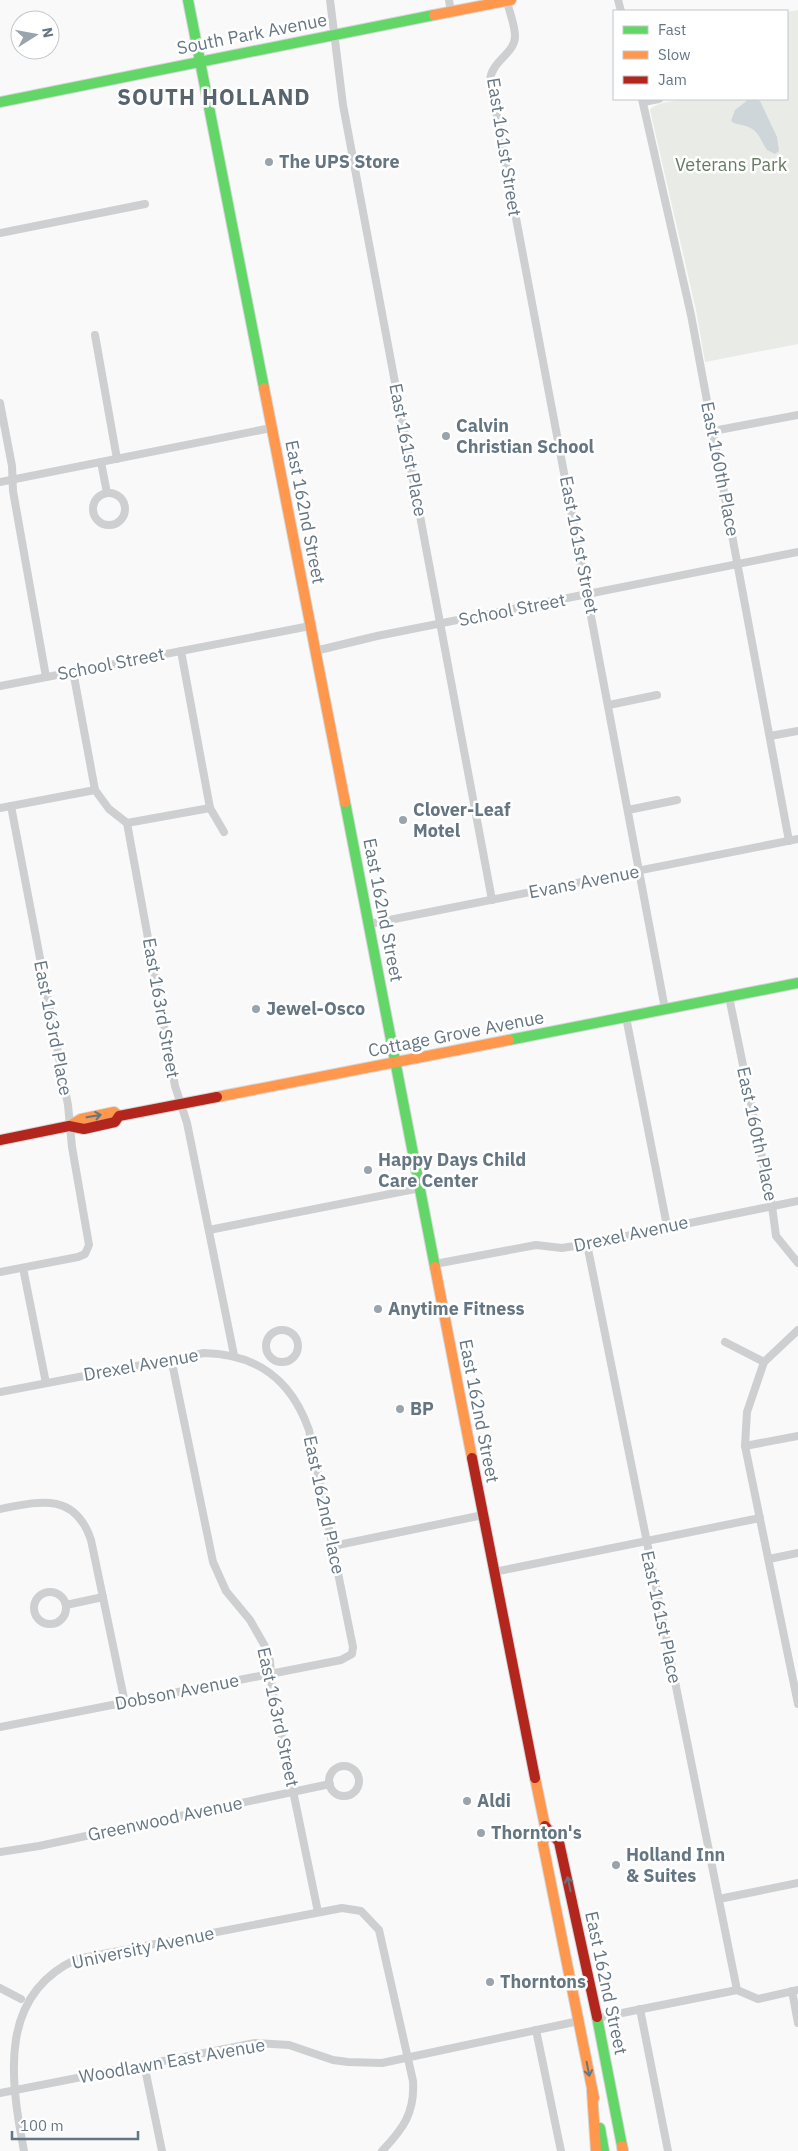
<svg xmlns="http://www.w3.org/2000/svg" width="798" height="2151" font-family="'IBM Plex Sans',sans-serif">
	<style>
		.green { fill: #e8ebe6 }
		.water { fill: #ced6d9 }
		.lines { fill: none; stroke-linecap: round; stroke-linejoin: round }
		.fast-casing { stroke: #d5d6d7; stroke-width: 12 }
		.slow-casing { stroke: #d5d6d7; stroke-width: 12 }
		.jam-casing { stroke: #d5d6d7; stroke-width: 12 }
		.street { stroke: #cecfd0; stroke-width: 8 }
		.fast { stroke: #63d668; stroke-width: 10 }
		.slow { stroke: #ff974d; stroke-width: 10 }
		.jam { stroke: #b3261e; stroke-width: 10 }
		.oneway { stroke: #657683 }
		.poi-dot { fill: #99a4ac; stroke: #fff; stroke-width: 2 }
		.labels { text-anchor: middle; stroke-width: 5; stroke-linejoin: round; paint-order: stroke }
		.street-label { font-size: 18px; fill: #657683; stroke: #fff }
		.poi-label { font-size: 18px; font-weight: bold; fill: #657683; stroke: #fff; text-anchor: start }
		.park-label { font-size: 18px; fill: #687a64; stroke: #fff }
		.district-label { font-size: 22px; font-weight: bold; letter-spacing: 1px; fill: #57646e; stroke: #fff }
	</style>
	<rect width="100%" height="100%" fill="#f9f9f9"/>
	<path class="green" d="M798 10V344L705 362 696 310 650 110C659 93 765 99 787 99V12Z"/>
	<path class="water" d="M749 99H756L760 101 777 137 779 151 775 154 767 150C760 140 759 130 746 126 740 124 736 125 731 121L735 110Z"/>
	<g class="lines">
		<defs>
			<g id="fast">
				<path d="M188 0 264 388"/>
				<path d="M0 102 434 15"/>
				<path d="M345 802 435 1267"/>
				<path d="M509 1040 798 983"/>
				<path d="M597 2017 623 2151"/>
				<path d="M600 2128 604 2151"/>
			</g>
			<g id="slow">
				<path d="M434 15 511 0"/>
				<path d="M264 388 345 802"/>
				<path d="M217 1097 509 1040"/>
				<path d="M69 1126 81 1119 114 1112 119 1116"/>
				<path d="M435 1267 472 1458"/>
				<path d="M535 1778 545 1826 543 1844 594 2098"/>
				<path d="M592 2091 596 2151"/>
				<path d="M622 2146 623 2151"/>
			</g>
			<g id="jam">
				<path d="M0 1140 69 1126 84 1129 115 1122 119 1116 217 1097"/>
				<path d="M472 1458 535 1778"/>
				<path d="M545 1826 559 1842 597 2017"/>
			</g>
		</defs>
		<use href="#fast" class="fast-casing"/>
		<use href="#slow" class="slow-casing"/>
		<use href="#jam" class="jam-casing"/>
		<g class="street">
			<path d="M330 0 343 105 492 900"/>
			<path d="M449 0 451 12"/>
			<path d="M618 0 621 11"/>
			<path d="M507 1C509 11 515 25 515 36 515 54 492 60 490 80L665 1009"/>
			<path d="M642 99 691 315 789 841"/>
			<path d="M643 102 659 99"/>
			<path d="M0 233 145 204"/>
			<path d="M95 335 117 459"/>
			<path d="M0 403 12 466 13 491 46 677"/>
			<path d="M713 431 798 415"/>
			<path d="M101 462 107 493"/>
			<path d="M0 482 271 428"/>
			<circle cx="109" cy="509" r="16"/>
			<path d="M181 651 210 808 224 832"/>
			<path d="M315 651 377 636 798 552"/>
			<path d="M73 671 95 790 109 809 127 823 175 1086 187 1123 234 1355"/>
			<path d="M0 686 310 626"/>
			<path d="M609 705 657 695"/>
			<path d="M770 736 798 731"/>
			<path d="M0 808 95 790"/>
			<path d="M628 810 677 800"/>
			<path d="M127 823 210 808"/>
			<path d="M369 924 798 839"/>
			<path d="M729 997 772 1206 776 1236 798 1263"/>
			<path d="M626 1017 667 1226"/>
			<path d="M209 1230 420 1188"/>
			<path d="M587 1244 737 1990"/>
			<path d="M435 1264 536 1245 562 1248 587 1244 798 1201"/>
			<path d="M23 1268 46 1383"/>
			<path d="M0 1272 78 1257 85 1254 89 1245 72 1147 68 1105 11 806"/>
			<path d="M798 1330 764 1362 747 1412 745 1446 798 1704"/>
			<circle cx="282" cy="1346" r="16"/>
			<path d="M725 1342 764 1362"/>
			<path d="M171 1358 213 1562 226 1591 250 1620 266 1648 270 1661 272 1689 318 1912"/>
			<path d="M0 1392 204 1353C257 1354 291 1379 309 1430L353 1647 352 1654 341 1660 0 1727"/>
			<path d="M745 1446 798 1436"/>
			<path d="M0 1509C40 1501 75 1492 91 1540L125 1703"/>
			<path d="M333 1546 483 1515"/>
			<path d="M769 1559 798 1553"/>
			<path d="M494 1572 760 1518"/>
			<circle cx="50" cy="1608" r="16"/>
			<path d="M66 1605 103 1597"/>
			<circle cx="344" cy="1781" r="15"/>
			<path d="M0 1852 39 1846 330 1784"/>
			<path d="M719 1899 798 1883"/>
			<path d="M0 1988 21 1999"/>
			<path d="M792 1991 798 2023"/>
			<path d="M640 2009 668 2151"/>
			<path d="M597 2018 737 1990 758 1999 798 1990"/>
			<path d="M536 2030 561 2151"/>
			<path d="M144 2064 162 2151"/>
			<path d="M0 2093 255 2043 289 2045 333 2060 348 2062 382 2063 579 2021"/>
			<path d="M24 2151C9 2074 0 1994 77 1959L342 1908 361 1911 379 1930 413 2081C415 2113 403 2129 382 2151"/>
		</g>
		<use href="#fast" class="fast"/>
		<use href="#slow" class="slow"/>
		<use href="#jam" class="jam"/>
	</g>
	<defs><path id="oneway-shaft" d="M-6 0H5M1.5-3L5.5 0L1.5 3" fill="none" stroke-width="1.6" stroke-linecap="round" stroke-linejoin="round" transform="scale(1.25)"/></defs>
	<g class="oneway">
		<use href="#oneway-shaft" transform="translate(94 1116) rotate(-10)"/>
		<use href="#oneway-shaft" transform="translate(569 1884) rotate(-102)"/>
		<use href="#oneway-shaft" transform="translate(588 2069) rotate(79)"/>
	</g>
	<g class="poi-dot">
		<circle cx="269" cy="162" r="5"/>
		<circle cx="446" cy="436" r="5"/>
		<circle cx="403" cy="820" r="5"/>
		<circle cx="256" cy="1009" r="5"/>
		<circle cx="368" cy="1170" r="5"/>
		<circle cx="378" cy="1309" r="5"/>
		<circle cx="400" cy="1409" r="5"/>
		<circle cx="467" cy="1801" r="5"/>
		<circle cx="481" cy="1833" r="5"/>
		<circle cx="616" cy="1865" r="5"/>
		<circle cx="490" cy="1982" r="5"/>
	</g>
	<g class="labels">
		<g class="street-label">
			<text transform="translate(252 34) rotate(-11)" y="6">South Park Avenue</text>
			<text transform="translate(504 147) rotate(81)" y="6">East 161st Street</text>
			<text transform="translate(408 450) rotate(79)" y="6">East 161st Place</text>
			<text transform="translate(720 469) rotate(79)" y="6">East 160th Place</text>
			<text transform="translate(305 512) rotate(79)" y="6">East 162nd Street</text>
			<text transform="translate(579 545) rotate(79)" y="6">East 161st Street</text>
			<text transform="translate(512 610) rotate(-11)" y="6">School Street</text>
			<text transform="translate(111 664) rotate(-11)" y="6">School Street</text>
			<text transform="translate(584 882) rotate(-11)" y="6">Evans Avenue</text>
			<text transform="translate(383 910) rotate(79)" y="6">East 162nd Street</text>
			<text transform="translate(161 1008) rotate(80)" y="6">East 163rd Street</text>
			<text transform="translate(53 1028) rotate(79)" y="6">East 163rd Place</text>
			<text transform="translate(456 1034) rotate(-11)" y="6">Cottage Grove Avenue</text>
			<text transform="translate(757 1134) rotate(78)" y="6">East 160th Place</text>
			<text transform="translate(631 1234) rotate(-12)" y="6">Drexel Avenue</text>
			<text transform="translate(141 1365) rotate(-10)" y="6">Drexel Avenue</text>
			<text transform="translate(479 1411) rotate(79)" y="6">East 162nd Street</text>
			<text transform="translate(324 1505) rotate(78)" y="6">East 162nd Place</text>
			<text transform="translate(661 1617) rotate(78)" y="6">East 161st Place</text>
			<text transform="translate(177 1692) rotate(-11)" y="6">Dobson Avenue</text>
			<text transform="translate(278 1717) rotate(78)" y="6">East 163rd Street</text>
			<text transform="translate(165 1819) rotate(-12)" y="6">Greenwood Avenue</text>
			<text transform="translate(143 1948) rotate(-12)" y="6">University Avenue</text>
			<text transform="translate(606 1983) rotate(78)" y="6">East 162nd Street</text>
			<text transform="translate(172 2061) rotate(-10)" y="6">Woodlawn East Avenue</text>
		</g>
		<g class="poi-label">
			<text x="279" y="168">The UPS Store</text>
			<text x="456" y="432">Calvin<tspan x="456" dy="21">Christian School</tspan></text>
			<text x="413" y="816">Clover-Leaf<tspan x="413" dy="21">Motel</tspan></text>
			<text x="266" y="1015">Jewel-Osco</text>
			<text x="378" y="1166">Happy Days Child<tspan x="378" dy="21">Care Center</tspan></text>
			<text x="388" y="1315">Anytime Fitness</text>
			<text x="410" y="1415">BP</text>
			<text x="477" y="1807">Aldi</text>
			<text x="491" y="1839">Thornton's</text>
			<text x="626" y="1861">Holland Inn<tspan x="626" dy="21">&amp; Suites</tspan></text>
			<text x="500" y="1988">Thorntons</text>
		</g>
		<g class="park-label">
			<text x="731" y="171">Veterans Park</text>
		</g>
		<g class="district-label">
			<text x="214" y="105">SOUTH HOLLAND</text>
		</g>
	</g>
	<rect x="613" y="10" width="175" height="90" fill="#ffffff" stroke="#c1c8cd"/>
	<rect x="623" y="26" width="25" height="8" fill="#63d668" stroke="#c1c8cd"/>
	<text x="658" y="35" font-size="15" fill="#657683">Fast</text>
	<rect x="623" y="51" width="25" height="8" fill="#ff974d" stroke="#c1c8cd"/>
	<text x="658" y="60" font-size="15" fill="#657683">Slow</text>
	<rect x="623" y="76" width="25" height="8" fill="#b3261e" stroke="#c1c8cd"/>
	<text x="658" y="85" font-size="15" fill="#657683">Jam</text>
	<g transform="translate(35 35) rotate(79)"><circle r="24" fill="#ffffff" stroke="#c1c8cd"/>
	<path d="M0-4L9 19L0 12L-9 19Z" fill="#99a4ac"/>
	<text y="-8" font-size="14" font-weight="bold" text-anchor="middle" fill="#657683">N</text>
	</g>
	<path d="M12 2131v8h126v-8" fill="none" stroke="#657683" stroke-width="2.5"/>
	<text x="20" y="2131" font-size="15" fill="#657683" stroke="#ffffff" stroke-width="4" paint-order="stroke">100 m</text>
</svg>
